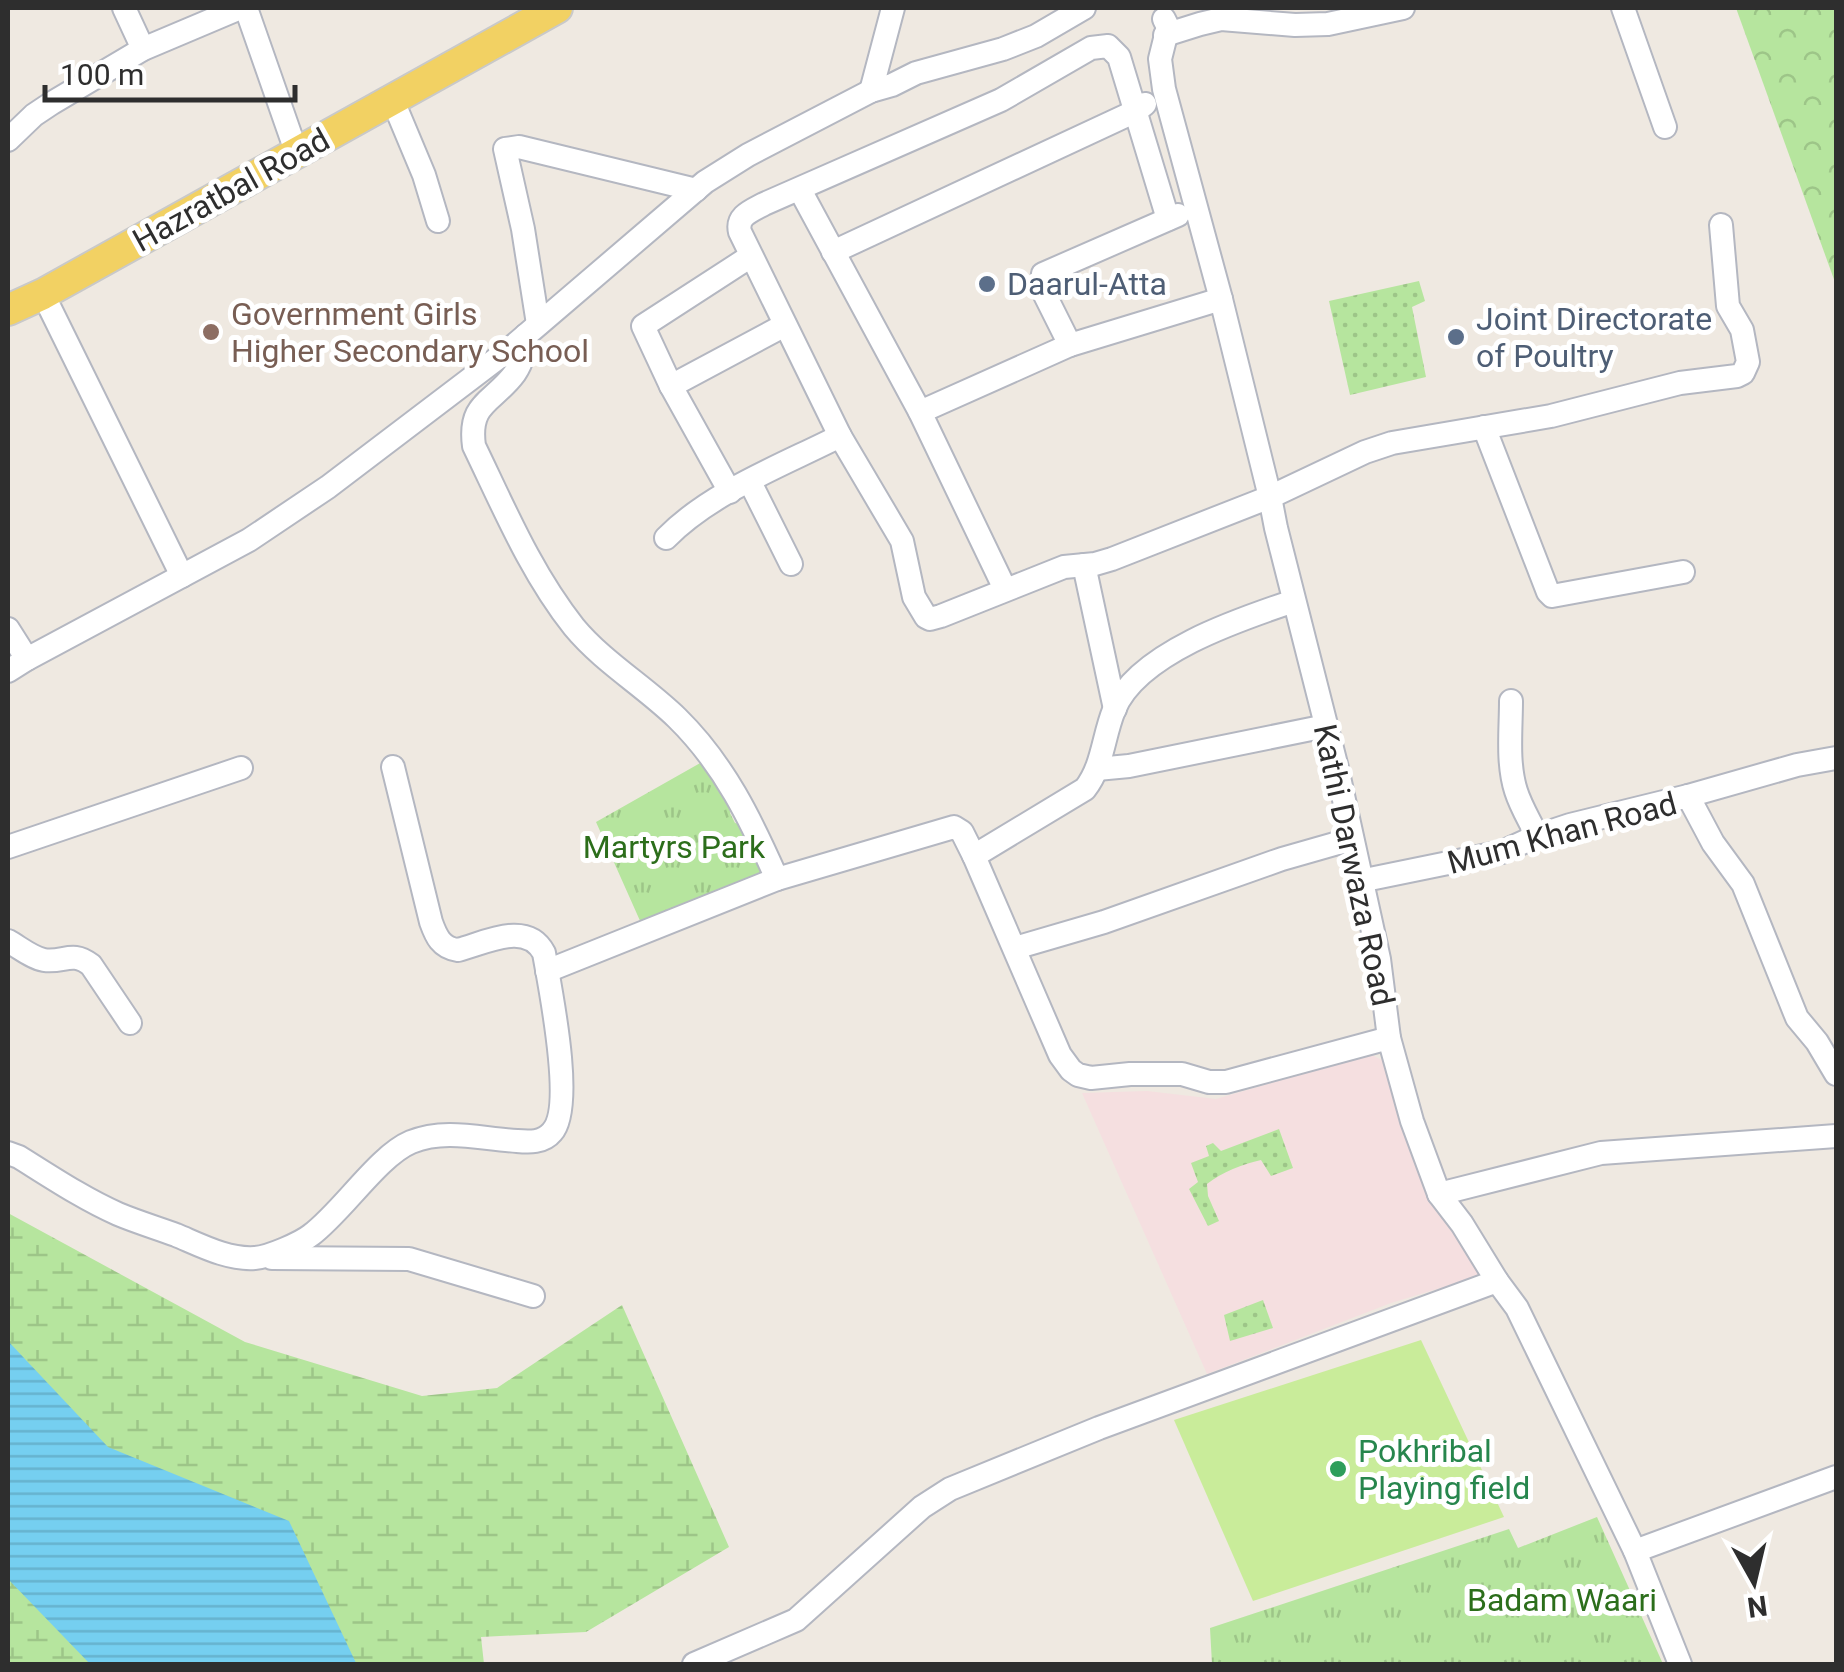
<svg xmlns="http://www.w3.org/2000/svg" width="1844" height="1672" font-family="Roboto,sans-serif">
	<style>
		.medical { fill: #f5dfe0 }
		.grass { fill: url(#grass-dots) }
		.forest { fill: url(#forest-crowns) }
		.wetland { fill: url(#wetland-marsh) }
		.park { fill: url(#park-tufts) }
		.pitch { fill: #c9ec9a }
		.water { fill: url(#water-rules) }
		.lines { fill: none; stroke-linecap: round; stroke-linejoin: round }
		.minor-casing { stroke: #b4b7c1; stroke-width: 26 }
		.major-casing { stroke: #c9c9c9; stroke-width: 34 }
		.minor { stroke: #fff; stroke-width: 22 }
		.major { stroke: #f2d163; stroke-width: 30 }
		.service-dot { fill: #5c6f8a; stroke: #fff; stroke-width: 4 }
		.education-dot { fill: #8d6e63; stroke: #fff; stroke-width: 4 }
		.leisure-dot { fill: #2e9e5b; stroke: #fff; stroke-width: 4 }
		.labels { text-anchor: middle; stroke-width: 10; stroke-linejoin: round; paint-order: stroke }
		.street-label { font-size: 32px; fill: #2e2e2e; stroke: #fff }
		.service-label { font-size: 32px; fill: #4e5e75; stroke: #fff; text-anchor: start }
		.education-label { font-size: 32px; fill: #785e54; stroke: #fff; text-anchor: start }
		.park-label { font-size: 32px; fill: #2c6e1b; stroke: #fff }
		.leisure-label { font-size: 32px; fill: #27864d; stroke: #fff; text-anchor: start }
	</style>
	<defs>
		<pattern id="grass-dots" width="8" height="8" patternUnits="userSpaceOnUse" patternTransform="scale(2.5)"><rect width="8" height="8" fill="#b6e59e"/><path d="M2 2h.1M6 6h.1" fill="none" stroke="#9dc588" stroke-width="1.8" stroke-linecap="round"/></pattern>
		<pattern id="forest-crowns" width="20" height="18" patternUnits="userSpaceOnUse" patternTransform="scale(2.5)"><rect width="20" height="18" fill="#b6e59e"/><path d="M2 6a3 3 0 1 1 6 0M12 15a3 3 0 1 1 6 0" fill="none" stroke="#9dc588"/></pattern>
		<pattern id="wetland-marsh" width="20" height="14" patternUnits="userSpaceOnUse" patternTransform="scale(2.5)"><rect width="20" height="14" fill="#b6e59e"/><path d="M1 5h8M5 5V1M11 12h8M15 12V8" fill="none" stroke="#9dc588"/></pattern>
		<pattern id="park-tufts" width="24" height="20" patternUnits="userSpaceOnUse" patternTransform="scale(2.5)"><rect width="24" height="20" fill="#b6e59e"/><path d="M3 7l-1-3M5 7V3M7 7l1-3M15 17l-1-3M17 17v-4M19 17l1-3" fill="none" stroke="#9dc588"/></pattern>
		<pattern id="water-rules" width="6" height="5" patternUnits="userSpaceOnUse" patternTransform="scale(2.5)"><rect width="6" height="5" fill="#75cff0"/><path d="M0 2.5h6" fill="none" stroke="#66b2ce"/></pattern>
	</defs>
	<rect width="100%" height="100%" fill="#efe9e1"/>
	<path class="medical" d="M1370 1054 1392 1065 1426 1184 1480 1276 1391 1303 1207 1374 1082 1093 1147 1091 1216 1099Z"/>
	<g class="grass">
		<path d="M1419 281 1425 301 1412 307 1426 377 1350 395 1329 301Z"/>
		<path d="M1279 1129 1293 1168 1271 1176 1261 1160C1243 1164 1222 1172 1207 1184L1208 1196 1219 1221 1208 1226 1189 1189 1198 1182 1191 1163 1209 1156 1206 1146 1213 1143 1221 1151Z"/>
		<path d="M1263 1300 1273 1328 1230 1341 1224 1315Z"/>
	</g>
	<path class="forest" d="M1736 8H1836V285Z"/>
	<path class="wetland" d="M8 1213 245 1342 422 1396 497 1388 622 1305 729 1547 586 1632 481 1637 484 1664H8Z"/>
	<g class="park">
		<path d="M702 762 734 801 730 813 735 823 748 826 766 875 641 923 596 822Z"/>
		<path d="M1597 1517 1663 1664H1212L1210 1628 1509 1529 1518 1548Z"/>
	</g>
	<path class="pitch" d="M1421 1340 1504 1517 1253 1601 1174 1420Z"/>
	<path class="water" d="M8 1341 108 1447 289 1521 356 1663 353 1664H90L8 1579Z"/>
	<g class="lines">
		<defs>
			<g id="minor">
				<path d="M124 8 143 49"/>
				<path d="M246 8 297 154"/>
				<path d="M1623 8 1665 127"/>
				<path d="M1164 19 1168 27 1160 59 1164 89 1221 299 1270 497 1276 528 1337 768 1379 959 1389 1038 1412 1121 1439 1194 1462 1224 1497 1281 1517 1308 1635 1551 1680 1664"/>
				<path d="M1165 35 1200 24 1221 19 1295 25 1328 24 1403 8"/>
				<path d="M871 91 893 8"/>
				<path d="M393 101 424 175 438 221"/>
				<path d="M8 140 34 115 52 103 143 49 240 8"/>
				<path d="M800 190 920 412 1005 589"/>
				<path d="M1168 219 1119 57 1108 46 1091 48 1001 100 764 204C751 211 736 216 740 232L840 436 902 541 914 597 926 617 930 619 941 616 1064 567 1095 564 1112 559 1270 497 1365 452 1392 443 1551 416 1680 383 1737 376 1743 373 1748 362 1742 330 1728 306 1721 225"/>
				<path d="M833 252 1136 111 1145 104"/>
				<path d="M43 294 182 576"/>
				<path d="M538 324 523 229 505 149 519 147 696 190"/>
				<path d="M526 335C525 349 523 361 515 373 493 403 468 402 474 446 504 508 531 573 574 627 603 662 644 686 677 718 724 764 751 820 777 879"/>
				<path d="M1070 345 1041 287 1043 274 1178 215"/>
				<path d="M671 386 785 325"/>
				<path d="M920 412 1070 345 1221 299"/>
				<path d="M1484 427 1548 592 1552 596 1683 572"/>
				<path d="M750 482 791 564"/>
				<path d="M730 492 671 386 643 326 751 256"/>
				<path d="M666 538C711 492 783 465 840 436"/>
				<path d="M1084 565 1115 709"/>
				<path d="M8 629 27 659"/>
				<path d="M8 671 27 659 249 540 328 487 511 348 705 182 748 155 871 91 892 85 916 73 1003 49 1036 36 1084 8"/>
				<path d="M1511 701C1511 730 1507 763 1516 791 1521 807 1530 821 1537 836"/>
				<path d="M1097 769 1129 766 1326 726"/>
				<path d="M1688 796 1797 765 1836 758"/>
				<path d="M8 847 241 768"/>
				<path d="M974 856 1085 789C1103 766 1103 737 1114 710 1137 653 1240 619 1294 601"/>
				<path d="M1360 881 1502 852 1537 836 1570 825 1688 796 1713 843 1743 884 1797 1018 1817 1042 1836 1074"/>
				<path d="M8 941C19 947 32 958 44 960 64 963 72 950 91 965L130 1023"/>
				<path d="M1015 948 1104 922 1282 859 1352 839"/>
				<path d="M547 971 777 879 954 827 962 832 974 856 1060 1055 1071 1070 1078 1075 1091 1078 1130 1074H1182L1209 1082H1226L1389 1038"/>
				<path d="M8 1153 19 1157C51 1177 84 1199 118 1214 137 1222 157 1228 176 1235 200 1245 228 1260 255 1258 269 1257 301 1243 311 1235 343 1211 378 1156 411 1142 446 1128 481 1139 517 1141 529 1142 543 1143 552 1132 575 1107 550 988 544 953 527 920 485 943 458 950 441 948 436 936 431 922L393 767"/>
				<path d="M1439 1194 1601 1153 1836 1136"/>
				<path d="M272 1258 409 1259 533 1296"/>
				<path d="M1635 1551 1836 1477"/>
				<path d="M694 1664 796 1620 922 1507 950 1489 1099 1428 1497 1281"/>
			</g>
			<path id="major" d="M8 310 43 294 557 8"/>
		</defs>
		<use href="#minor" class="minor-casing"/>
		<use href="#major" class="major-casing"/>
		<use href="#minor" class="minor"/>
		<use href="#major" class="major"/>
	</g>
	<g class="service-dot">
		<circle cx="987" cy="284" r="10"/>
		<circle cx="1456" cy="337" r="10"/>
	</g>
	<circle class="education-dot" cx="211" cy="332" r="10"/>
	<circle class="leisure-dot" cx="1338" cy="1469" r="10"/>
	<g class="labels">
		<g class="street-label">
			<text transform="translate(231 190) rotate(-29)" y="11">Hazratbal Road</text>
			<text transform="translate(1562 833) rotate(-15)" y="11">Mum Khan Road</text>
			<text transform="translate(1354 865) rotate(78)" y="11">Kathi Darwaza Road</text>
		</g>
		<g class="service-label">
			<text x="1007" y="295">Daarul-Atta</text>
			<text x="1476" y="330">Joint Directorate<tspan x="1476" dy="37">of Poultry</tspan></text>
		</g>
		<g class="education-label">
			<text x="231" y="325">Government Girls<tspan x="231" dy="37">Higher Secondary School</tspan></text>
		</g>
		<g class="park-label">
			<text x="674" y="858">Martyrs Park</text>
			<text x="1562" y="1611">Badam Waari</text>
		</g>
		<g class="leisure-label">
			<text x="1358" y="1462">Pokhribal<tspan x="1358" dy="37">Playing field</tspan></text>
		</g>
	</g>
	<rect width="1844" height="1672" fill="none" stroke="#2e2e2e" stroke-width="20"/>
	<g transform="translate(1754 1582) rotate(172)" stroke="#ffffff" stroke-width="8" paint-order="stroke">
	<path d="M0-8L18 38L0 25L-18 38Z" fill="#2e2e2e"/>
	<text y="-15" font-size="28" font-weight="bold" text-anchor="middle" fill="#2e2e2e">N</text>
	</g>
	<path d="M45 85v15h250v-15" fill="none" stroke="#2e2e2e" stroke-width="5"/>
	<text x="60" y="85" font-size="30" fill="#2e2e2e" stroke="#ffffff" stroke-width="8" paint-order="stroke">100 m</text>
</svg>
